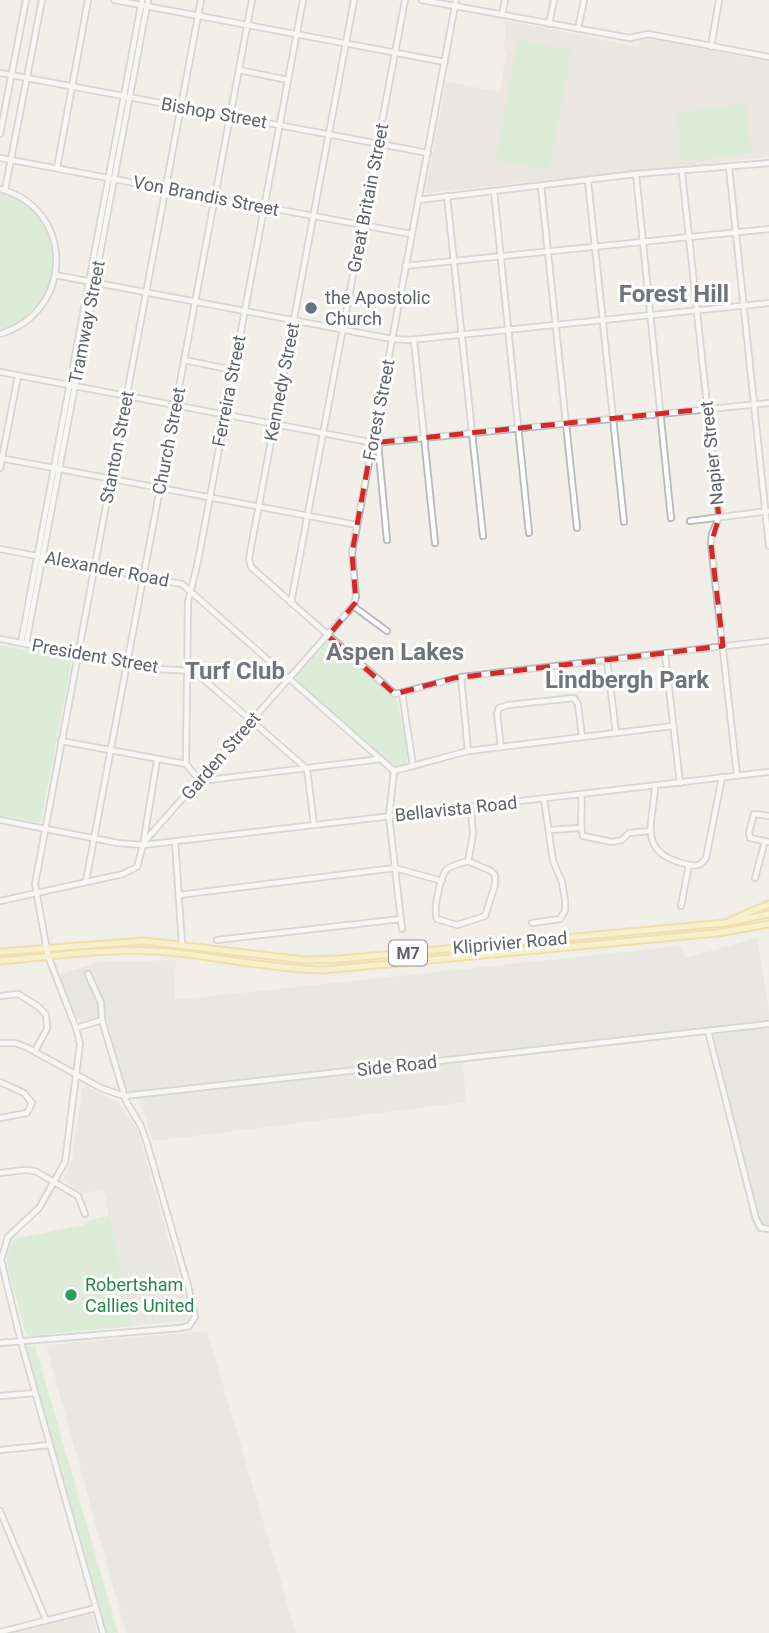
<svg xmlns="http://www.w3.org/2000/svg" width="769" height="1633" font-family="Roboto,sans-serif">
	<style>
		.industrial { fill: #e0deda }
		.education { fill: #e1ded6 }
		.green { fill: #c5e8c5 }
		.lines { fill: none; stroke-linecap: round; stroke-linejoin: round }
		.minor-casing { stroke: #b5b8bc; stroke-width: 8 }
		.major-casing { stroke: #f2c960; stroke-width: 9 }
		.minor { stroke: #fff; stroke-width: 4.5 }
		.major { stroke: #fff2af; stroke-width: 5 }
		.marked { fill: none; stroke: #d62828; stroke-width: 5; stroke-dasharray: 14 9; stroke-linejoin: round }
		.worship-dot { fill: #6b7280; stroke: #fff; stroke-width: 2.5 }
		.leisure-dot { fill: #2e9e5b; stroke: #fff; stroke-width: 2.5 }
		.labels { text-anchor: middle; stroke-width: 6; stroke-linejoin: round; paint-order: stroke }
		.shield { fill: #fff; stroke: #8f9295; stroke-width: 2 }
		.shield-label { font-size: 16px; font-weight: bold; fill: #5f6368 }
		.street-label { font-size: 18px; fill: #5f6368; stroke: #fff }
		.worship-label { font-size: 18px; fill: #5b616d; stroke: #fff; text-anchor: start }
		.leisure-label { font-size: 18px; fill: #27864d; stroke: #fff; text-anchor: start }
		.district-label { font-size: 24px; font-weight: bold; fill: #70757a; stroke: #fff }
	</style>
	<rect width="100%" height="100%" fill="#f1efe8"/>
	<g class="industrial">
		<path d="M757 938 769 1011V1231L755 1233 706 1035 463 1063 466 1102 153 1141 140 1102 125 1088 106 1015 82 1021 76 1016 59 974 100 962 176 960 174 1000 680 946 685 958Z"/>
		<path d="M86 1086 119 1104 137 1129 190 1315 186 1321 133 1326 103 1189 85 1194 63 1180 72 1161 82 1089Z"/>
		<path d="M207 1331 296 1633H126L46 1345Z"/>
	</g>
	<g class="education">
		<path d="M504 20 638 47 641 37 769 62V157L425 193 446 82 500 92 506 51 503 50 506 36Z"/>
		<path d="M88 1613 93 1616 97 1633H12Z"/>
	</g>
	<g class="green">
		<path d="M518 40 571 50 549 170 496 160Z"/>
		<path d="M746 104 751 154 682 161 677 112Z"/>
		<path d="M0 192C70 216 73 311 0 330Z"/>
		<path d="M325 641H330L398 701 408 756 405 765 395 768 296 680V674Z"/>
		<path d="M0 645 72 658 41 822 0 815Z"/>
		<path d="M109 1216 133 1326 30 1336 25 1331 7 1264V1256L14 1239 83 1225 91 1220Z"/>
		<path d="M35 1346 118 1633H106L25 1347Z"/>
	</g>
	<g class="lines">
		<defs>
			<g id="minor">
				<path d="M114 0 445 62"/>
				<path d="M303 0 198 561 188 602 186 764 200 781 381 759"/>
				<path d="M354 0 249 558 251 567 395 694 461 677 769 641"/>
				<path d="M422 0 630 38 648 34 769 57"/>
				<path d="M502 15 505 0"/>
				<path d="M549 24 554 0"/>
				<path d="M578 29 584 0"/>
				<path d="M711 47 719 0"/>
				<path d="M239 70 288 80"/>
				<path d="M0 73 428 153"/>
				<path d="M0 134 26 0"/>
				<path d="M0 158 411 234"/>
				<path d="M729 167 769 546"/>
				<path d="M57 168 88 0"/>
				<path d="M682 172 719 517 712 534 711 544 737 775"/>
				<path d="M636 174 671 518"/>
				<path d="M588 181 624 522"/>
				<path d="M541 186 577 528"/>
				<path d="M0 189C76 209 74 312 0 334"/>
				<path d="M5 190 42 0"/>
				<path d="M494 191 529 533"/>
				<path d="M447 196 483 536"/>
				<path d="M418 200 636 174 769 163"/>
				<path d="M405 266 769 229"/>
				<path d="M55 275 392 339 409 340 769 303"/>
				<path d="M414 340 435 543"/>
				<path d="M184 360 233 370"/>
				<path d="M0 372 375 443 769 403"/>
				<path d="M378 443 387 540"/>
				<path d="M0 458 357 525"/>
				<path d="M0 468 18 376"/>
				<path d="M690 521 769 511"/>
				<path d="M0 549 182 584 394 771"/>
				<path d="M291 603 405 0"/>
				<path d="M387 631 353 606 356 597 352 553 456 0"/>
				<path d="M0 639 158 669 194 671 307 769 314 825"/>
				<path d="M21 643 142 0"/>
				<path d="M26 644 148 0"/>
				<path d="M665 654 680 783"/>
				<path d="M607 660 616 733"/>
				<path d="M461 677 468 751"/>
				<path d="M402 693 413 766"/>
				<path d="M61 741 186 764"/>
				<path d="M501 747 497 714 499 708 508 705 574 698 578 704 582 737"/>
				<path d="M394 771 468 751 673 726"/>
				<path d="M394 771 389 816 402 929"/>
				<path d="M655 785C654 820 636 851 682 863 692 866 700 868 706 858L722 777"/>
				<path d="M581 794C583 806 579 829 583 836L612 842 622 840 629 833 649 831"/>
				<path d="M769 816 754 814 749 832 750 838 769 842"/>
				<path d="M0 820 118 843 143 845 769 772"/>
				<path d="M549 830 580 828"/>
				<path d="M175 841 182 944"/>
				<path d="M144 842 353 606"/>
				<path d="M468 861 491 871 495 875V885L485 916 457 925 437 919C433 911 440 876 447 869 452 865 462 863 468 861Z"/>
				<path d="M468 861 473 835 471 807"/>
				<path d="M755 878 765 841"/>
				<path d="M86 881 252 0"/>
				<path d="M179 895 395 868 442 881"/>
				<path d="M0 901 123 874 137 867 143 845 157 760"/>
				<path d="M681 906 689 865"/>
				<path d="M532 923 560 919 565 911V900L562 882 553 861 544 799"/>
				<path d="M217 940 401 919"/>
				<path d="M0 996 18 994 39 1007 46 1015 47 1029 35 1051"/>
				<path d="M76 1028 102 1020 101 1003 88 974"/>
				<path d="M708 1031 756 1219 761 1228 769 1229"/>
				<path d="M0 1043H15L26 1047 101 1088 124 1096 769 1024"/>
				<path d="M0 1082 24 1093 32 1103 27 1113 0 1118"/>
				<path d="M0 1173 24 1170 35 1171 78 1196 85 1214"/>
				<path d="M0 1343 180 1328 189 1326 195 1317 188 1286 147 1143 141 1126 126 1101 102 1020"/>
				<path d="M0 1396 35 1393"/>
				<path d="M0 1450 49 1445"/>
				<path d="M0 1511 46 1620"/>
				<path d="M0 1632 96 1608"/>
				<path d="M103 1633 21 1342 1 1260 8 1237 39 1208 65 1162 80 1044 76 1028 48 956 35 884 201 0"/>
			</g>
			<g id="major">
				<path d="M731 920 769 904"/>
				<path d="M0 952 144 941 304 960 340 959 725 923 769 914"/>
				<path d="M0 961C52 957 104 948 156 951 212 955 267 969 323 970L717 933 769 924"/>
			</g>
		</defs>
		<use href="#minor" class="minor-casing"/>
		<use href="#major" class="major-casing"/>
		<use href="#minor" class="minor"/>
		<use href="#major" class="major"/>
	</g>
	<path d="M0 0H769V1633H0ZM706 409 719 517 711 544 723 646 454 678 395 694 328 636 356 602 352 553 372 443Z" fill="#f1efe8" fill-opacity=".55" fill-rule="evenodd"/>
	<path class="marked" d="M706 409 719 517 711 544 723 646 454 678 395 694 328 636 356 602 352 553 372 443Z"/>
	<circle class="worship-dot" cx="311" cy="308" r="7"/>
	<circle class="leisure-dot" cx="71" cy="1295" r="7"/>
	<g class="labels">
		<rect class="shield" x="389" y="940.5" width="38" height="25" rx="5"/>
		<g class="shield-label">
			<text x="408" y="959">M7</text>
		</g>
		<g class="street-label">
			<text transform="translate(214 113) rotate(10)" y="6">Bishop Street</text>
			<text transform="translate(206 196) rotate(11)" y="6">Von Brandis Street</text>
			<text transform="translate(368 198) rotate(-79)" y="6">Great Britain Street</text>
			<text transform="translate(87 322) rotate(-79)" y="6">Tramway Street</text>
			<text transform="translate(282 382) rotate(-79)" y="6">Kennedy Street</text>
			<text transform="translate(229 391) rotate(-79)" y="6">Ferreira Street</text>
			<text transform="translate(379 410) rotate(-79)" y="6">Forest Street</text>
			<text transform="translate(169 441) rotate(-79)" y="6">Church Street</text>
			<text transform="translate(117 447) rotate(-79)" y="6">Stanton Street</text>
			<text transform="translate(712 453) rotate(-96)" y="6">Napier Street</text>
			<text transform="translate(107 569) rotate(11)" y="6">Alexander Road</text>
			<text transform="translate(95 656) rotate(10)" y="6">President Street</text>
			<text transform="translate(221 756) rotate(-49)" y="6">Garden Street</text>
			<text transform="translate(456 809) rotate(-6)" y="6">Bellavista Road</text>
			<text transform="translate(510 943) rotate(-5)" y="6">Kliprivier Road</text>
			<text transform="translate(397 1066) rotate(-6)" y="6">Side Road</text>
		</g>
		<g class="worship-label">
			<text x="325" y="304">the Apostolic<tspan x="325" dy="21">Church</tspan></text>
		</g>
		<g class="leisure-label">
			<text x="85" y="1291">Robertsham<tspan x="85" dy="21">Callies United</tspan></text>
		</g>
		<g class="district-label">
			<text x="674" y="302">Forest Hill</text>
			<text x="395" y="660">Aspen Lakes</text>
			<text x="235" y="679">Turf Club</text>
			<text x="627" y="688">Lindbergh Park</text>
		</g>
	</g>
</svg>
